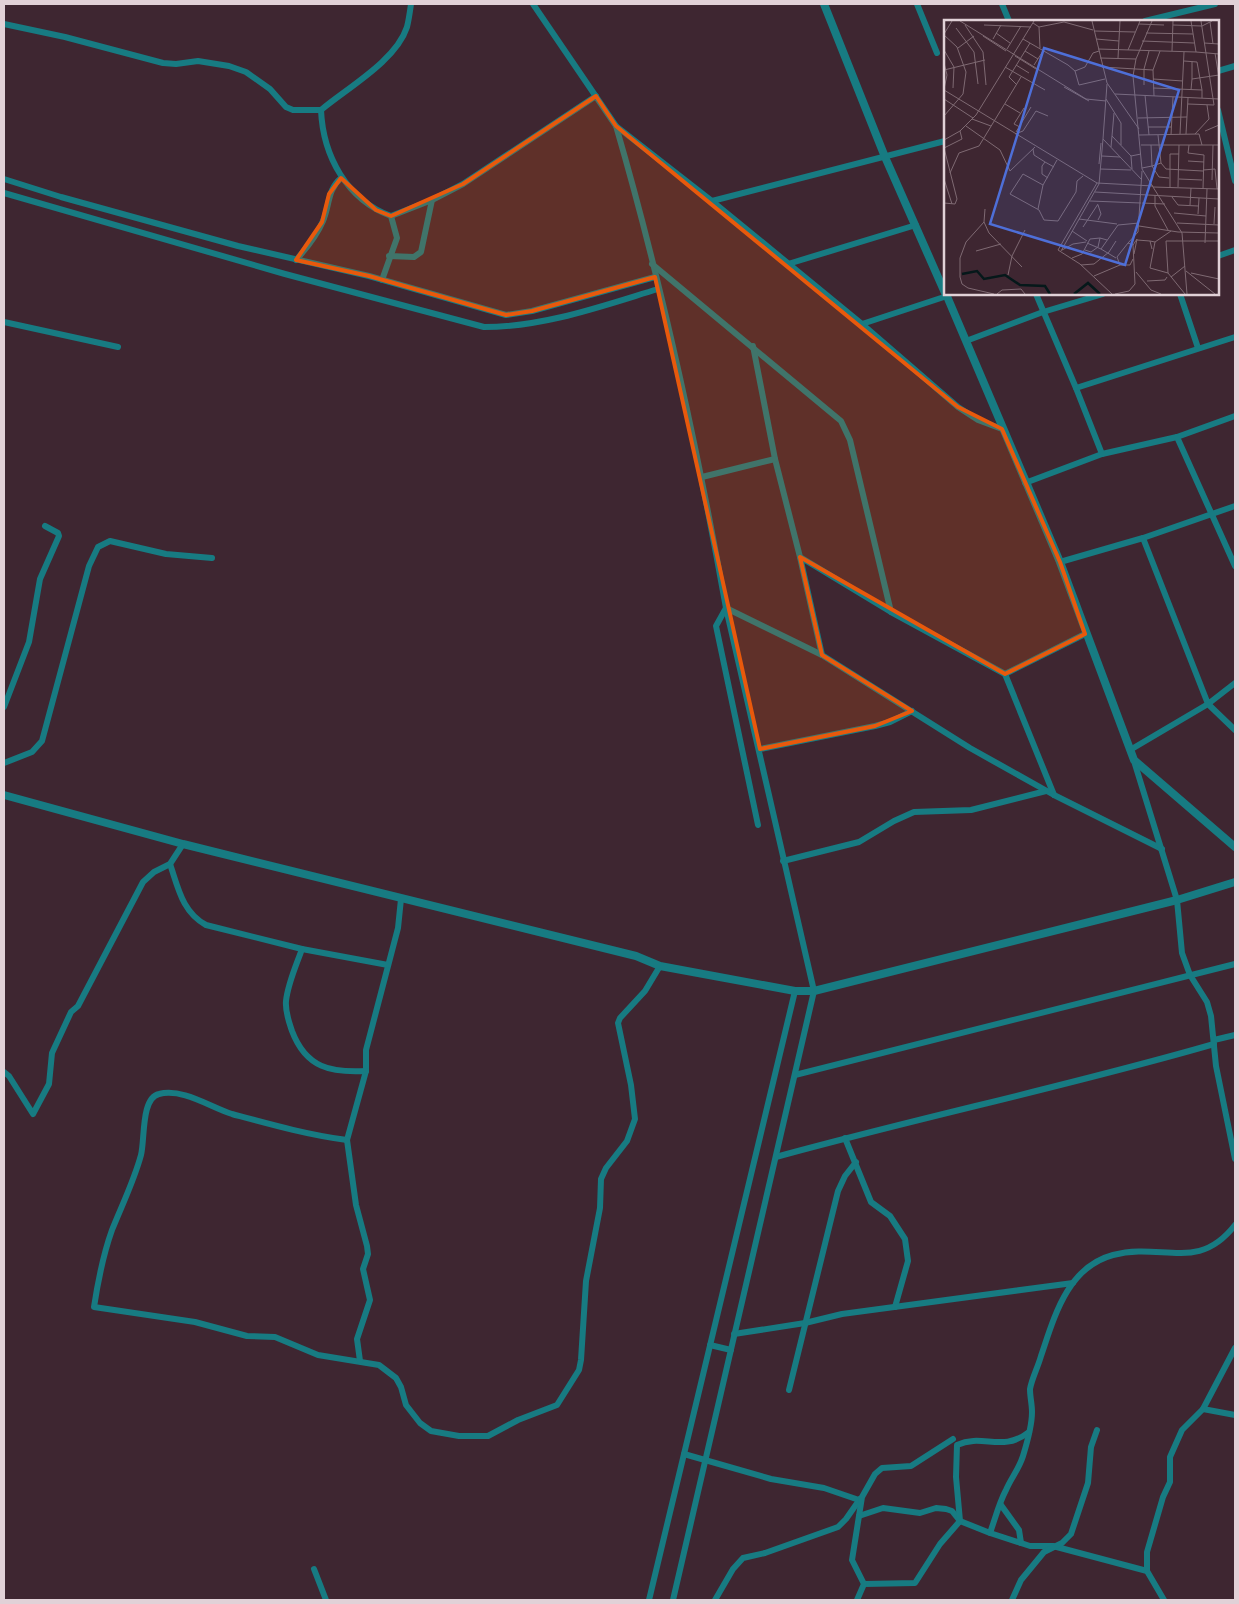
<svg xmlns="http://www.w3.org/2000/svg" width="1239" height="1604" font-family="'Golos Text',sans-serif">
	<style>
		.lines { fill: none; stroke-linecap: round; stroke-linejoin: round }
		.minor { stroke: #177b82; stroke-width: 6 }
		.tertiary { stroke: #177b82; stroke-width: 8 }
		.marked { fill: #e8590c; fill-opacity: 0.2; stroke: #e8590c; stroke-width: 4; stroke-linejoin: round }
		.inset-river { fill: none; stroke: #05181a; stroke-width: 2.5 }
		.inset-road { fill: none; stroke: #7f6a73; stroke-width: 1 }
		.view { fill: #4e6fd8; fill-opacity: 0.15; stroke: #4e6fd8; stroke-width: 2.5 }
		.inset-edge { fill: none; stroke: #e1d1d7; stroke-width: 2.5 }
	</style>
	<rect width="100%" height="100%" fill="#3e2631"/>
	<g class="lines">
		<g class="minor">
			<path d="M533 4 616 126 712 201 862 324 958 407 978 420 1002 429"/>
			<path d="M917 4 937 53"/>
			<path d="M1002 4 1009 21"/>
			<path d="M1145 21 1215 4"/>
			<path d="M4 24 65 37 163 63 176 64 198 61 229 66 246 72 270 89 286 107 293 110H321C323 156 347 200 391 216L432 200 463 184 596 96"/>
			<path d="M1218 71 1235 66"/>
			<path d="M321 110C347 88 396 61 407 27 409 19 410 11 411 4"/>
			<path d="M1218 110 1235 181"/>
			<path d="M616 126C662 284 697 446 726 608L822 655 970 748 1054 795 1162 849"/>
			<path d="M4 179 61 197 238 246 369 276 506 315 532 311 655 277"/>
			<path d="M4 193 285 274 484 327C544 327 602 306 658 289"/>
			<path d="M712 201 945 141"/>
			<path d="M389 256 414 257 421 252 432 200"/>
			<path d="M1218 256 1235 250"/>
			<path d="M296 260C306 249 317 235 323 221 330 205 327 190 341 178"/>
			<path d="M652 264 841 421 850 440 891 612"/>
			<path d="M788 264 916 225"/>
			<path d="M382 280 397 238 391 216"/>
			<path d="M1036 294 1076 388 1102 454"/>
			<path d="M1180 294 1198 348"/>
			<path d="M4 322 118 347"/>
			<path d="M862 324 947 296"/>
			<path d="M966 341 1043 312 1103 294"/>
			<path d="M753 346 775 459 800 557"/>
			<path d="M1076 388 1235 337"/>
			<path d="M1177 437 1235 566"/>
			<path d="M702 477 775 459"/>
			<path d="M1025 483 1102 454 1177 437 1235 416"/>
			<path d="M1143 538 1208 704 1235 683"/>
			<path d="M1060 562 1143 538 1235 506"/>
			<path d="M726 608 716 626 758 825"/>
			<path d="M822 655 800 557 891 612 1005 674"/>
			<path d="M4 707 29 642 40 579 59 536 58 533 45 526"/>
			<path d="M760 749 875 726 890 722 912 711"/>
			<path d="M1130 750 1208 704 1235 730"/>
			<path d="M1134 761 1177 900 1182 953 1190 975 1207 1002 1211 1016 1216 1066 1235 1159"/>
			<path d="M4 763 32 752 42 741 89 566 98 547 110 541 166 554 212 558"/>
			<path d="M1054 795 1005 674 1085 634"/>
			<path d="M783 861 859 842 894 821 914 812 971 810 1046 791"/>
			<path d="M170 864C178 887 182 912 206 925L302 949"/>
			<path d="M401 899 398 928 366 1050V1071L347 1140C308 1135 269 1124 232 1114 210 1107 183 1088 159 1094 141 1098 145 1139 141 1155 134 1181 122 1205 112 1230 103 1255 98 1281 94 1307L195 1322 247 1336 275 1337 318 1355 379 1365 396 1378 401 1387 406 1405 420 1423 431 1431 459 1436H488L518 1420 557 1405 579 1370 581 1360 586 1281 600 1208 601 1179 606 1168 627 1141 635 1119 631 1085 618 1023 620 1018 645 991 660 966"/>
			<path d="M1214 1040 1235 1035"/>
			<path d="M366 1071C331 1073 306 1068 292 1031 289 1022 285 1012 286 1001 288 983 296 966 302 949L388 965"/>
			<path d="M4 1072 9 1076 33 1114 49 1084 52 1053 71 1012 78 1006 143 882 154 872 170 864 183 844"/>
			<path d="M795 1075 1235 964"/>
			<path d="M845 1138 871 1202 890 1216 905 1239 908 1261 895 1307"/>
			<path d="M347 1140 356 1205 367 1246 368 1254 363 1269 370 1300 357 1339 360 1361"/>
			<path d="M776 1157C921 1117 1069 1086 1214 1044"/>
			<path d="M734 1334 805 1323 842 1314 1073 1283"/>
			<path d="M710 1345 731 1350"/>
			<path d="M1235 1348 1203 1409 1235 1415"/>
			<path d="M789 1390 838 1191 845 1176 856 1162"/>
			<path d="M684 1454 771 1479 824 1488 859 1500"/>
			<path d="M1001 1505 1019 1530 1021 1543"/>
			<path d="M859 1516 883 1508 920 1513 936 1508 946 1509 952 1511 960 1521 990 1533C995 1519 999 1503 1006 1490 1011 1478 1019 1469 1023 1456 1027 1443 1032 1426 1032 1412 1032 1404 1030 1397 1030 1389 1032 1378 1038 1367 1041 1356 1054 1318 1067 1267 1113 1255 1162 1242 1198 1273 1235 1225"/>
			<path d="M990 1533 1030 1546H1053L1147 1571"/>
			<path d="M314 1569 326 1600"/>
			<path d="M864 1584 915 1583 940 1544 960 1521 956 1477 957 1445C983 1433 1002 1453 1029 1432"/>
			<path d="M649 1600 795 991"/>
			<path d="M673 1600 814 991 726 608"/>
			<path d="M715 1600 733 1569 743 1558 765 1553 838 1527 846 1519 860 1499"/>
			<path d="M857 1600 864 1584 852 1560 862 1497 875 1474 882 1468 911 1466 953 1439"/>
			<path d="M1012 1600 1021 1580 1044 1552 1062 1543 1071 1534 1088 1483 1091 1447 1097 1430"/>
			<path d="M1164 1600 1147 1571V1552L1163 1497 1170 1482V1457L1182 1430 1203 1409"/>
		</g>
		<g class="tertiary">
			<path d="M824 4 885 157 945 293"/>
			<path d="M946 294 1060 562 1134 760 1235 847"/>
			<path d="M4 795 183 844 636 956 660 966 795 991H814L1177 900 1235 882"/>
		</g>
	</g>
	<path class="marked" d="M596 96 616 126 958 407 1002 429 1060 562 1085 634 1005 674 800 557 822 655 912 711 875 726 760 749 655 277 532 311 506 315 369 276 296 260 322 222 329 194 341 178 376 210 391 216 463 184Z"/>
	<g transform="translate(944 20)">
		<rect width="275" height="275" fill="#3e2631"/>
		<path class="inset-river" d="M18 254 33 251 40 259 61 255 76 265 101 266 106 274M130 274 144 263 156 274"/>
		<path class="inset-road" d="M16 1 142 79 162 81M148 1 163 63 195 109M208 1 192 39 189 56 198 149 209 167 275 169M266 2 269 24M89 3 95 7 96 28M195 4 220 5M21 5 39 32 42 65M40 5 87 7M229 5 258 6 268 1M95 7 120 2 149 10M12 8 30 32 34 64M150 11 191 12M52 13 66 23M202 13 249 14M0 14 8 1M0 15 13 27 22 52 19 74 0 96M39 16 62 31M49 19 57 5M79 19 124 45 131 51 135 65 161 59M152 19 175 21M198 21 250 23M260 23 275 24M14 28 30 16M63 29 77 6M154 29 252 32 247 1M0 30 10 47 9 68M184 30 196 1M81 31 94 39M228 31 229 1M252 32 275 34M271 33 275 58M71 36 92 49M156 38 192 39M174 38 176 1M240 41 253 42 258 70M0 43 3 55 0 69M72 45 85 53M90 45 99 31M61 47 101 70M158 47 209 50 216 31M0 50 41 40M209 50 210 76M131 51 141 47 149 33 155 31M209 59 239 61M248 59V41M163 64 159 119 198 160M73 65 65 57 86 23M200 65V49L205 31M120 67 145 81M209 68 258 70V78M0 70 153 163 209 166M247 70 248 59 275 55M171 74 275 79M201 75 205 115M0 79 29 98M162 79 177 103V125M61 84 76 93M244 84 270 85 257 1M194 98 243 97M28 99 47 106M22 106 56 130 66 151M76 107 70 104 80 88M204 107H227M261 111 275 105M72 112 87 87M71 114 79 111 92 91 104 96M236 114 240 32M242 114 244 78M251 114 265 99 263 85M195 115 255 114 258 125M214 115 217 143M227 115 229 77M168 116 170 93M0 120 16 111 32 95 90 1M197 125H275M207 125 208 146 217 143 222 149 259 151M245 125 244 133 260 135 259 169M167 127 168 116 187 136M0 128 18 119 16 111M89 129 90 135 101 142M158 136 176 137M113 140 99 165 79 154 66 174 95 190 100 200 114 201 132 172 133 161 139 156M244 141 260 142M155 144 157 123M198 148 208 146 215 157 225 158M156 149 187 150M188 149 187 136 197 134M259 150 271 149 273 169M66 151 91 127M6 153 15 133 35 126 77 57M104 158 98 154V146L101 142 110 147M0 159 8 184M235 159 258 160M268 160 269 125M153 163 114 230 136 244 168 274M209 167 238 213 243 274M226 167V134H235M234 167 235 125M151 172 275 179M211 175V186L224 210M228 177 234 185 254 186M146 181 197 183M0 183 11 184 13 179 0 128M198 183 221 184M246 185 247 168M41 189 40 202 22 222 16 238V257L18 264 24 268 50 274M94 189 99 165M230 193 262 196M254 194 255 178M135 199 173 204M154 200 157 194 154 185M40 202 45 213 78 247M233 203 275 205M270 204 271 187M195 206 234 212 275 213M139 207 154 184M128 211 143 221M193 220 206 221 208 229M206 221 211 222 206 248 224 253 241 274M211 222 227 211M143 223 157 229 174 205 195 203M261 223 263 169M189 225 184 223 194 212 198 151M157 229 172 238M118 230 129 224 142 222M141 230 147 232 154 227 156 218 163 220M32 231 57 224M117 231 155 164 159 119M190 234 193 219M128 238 138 234 146 219 156 218M137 245 150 244 165 232 172 221M176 245 173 237 184 223M242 251 271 274M192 252 207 270 217 274M224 253 222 221H275M247 253 275 259M64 255 68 236 81 210M150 256 176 245H186L189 239M227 257 241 246M203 261 221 260 223 257M53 274 58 270 77 269 81 274M171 274 185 271 191 264 189 225 193 219"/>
		<path class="view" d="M100 28 235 70 181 245 46 204Z"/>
		<rect width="275" height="275" class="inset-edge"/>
	</g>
	<rect width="1239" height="1604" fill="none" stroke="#e1d1d7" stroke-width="10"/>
</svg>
